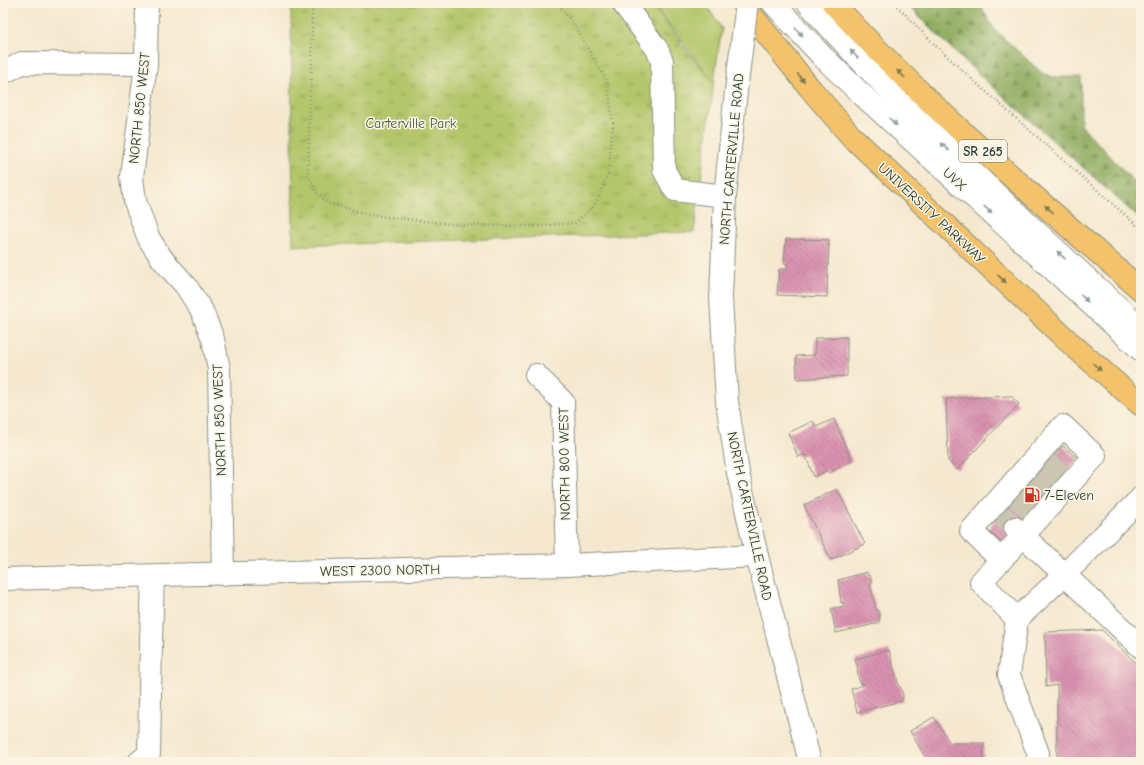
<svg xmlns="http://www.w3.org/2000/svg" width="1144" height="765" font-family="'Comic Neue',sans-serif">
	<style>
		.green { fill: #b3c66a; stroke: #69824f }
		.forest { fill: url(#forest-firs); stroke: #567449 }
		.park { fill: url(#park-tufts); stroke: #69824f }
		.building { fill: url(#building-back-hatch) }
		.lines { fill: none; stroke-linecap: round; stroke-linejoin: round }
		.minor-tunnel { stroke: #cac6b0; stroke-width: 22; stroke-dasharray: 22 11; stroke-linecap: butt }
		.minor-casing { stroke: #8a9282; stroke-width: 24 }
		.major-casing { stroke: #8a9282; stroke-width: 24 }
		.path { stroke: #8a9282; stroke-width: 2.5; stroke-dasharray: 1 3; stroke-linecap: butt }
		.minor { stroke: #fff; stroke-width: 22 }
		.major { stroke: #f3c26a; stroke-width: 22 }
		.minor-bridge-casing { stroke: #8a9282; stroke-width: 24; stroke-linecap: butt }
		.minor-bridge { stroke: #fff; stroke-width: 22 }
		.oneway { fill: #8f9e9a }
		.oneway2 { fill: #7e794c }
		.labels { text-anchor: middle; stroke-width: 3; stroke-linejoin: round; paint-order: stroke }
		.shield { fill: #fcf5e5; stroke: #617469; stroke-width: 1 }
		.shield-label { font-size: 13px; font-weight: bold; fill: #1f3d34 }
		.street-label { font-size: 14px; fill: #1f3d34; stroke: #fcf5e5 }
		.park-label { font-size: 14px; fill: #445f42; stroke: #fcf5e5 }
		.poi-label { font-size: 14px; fill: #1f3d34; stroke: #fcf5e5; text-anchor: start }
	</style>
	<defs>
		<pattern id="forest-firs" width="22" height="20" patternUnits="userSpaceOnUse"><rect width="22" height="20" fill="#8eab5e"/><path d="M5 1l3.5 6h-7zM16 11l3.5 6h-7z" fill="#738c4e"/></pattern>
		<pattern id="park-tufts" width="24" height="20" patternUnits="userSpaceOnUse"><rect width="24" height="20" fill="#b3c66a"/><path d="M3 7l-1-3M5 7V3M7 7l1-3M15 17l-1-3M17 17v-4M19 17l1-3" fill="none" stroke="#91a258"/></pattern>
		<pattern id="building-back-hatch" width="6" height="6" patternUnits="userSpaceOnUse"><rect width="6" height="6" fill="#da92b1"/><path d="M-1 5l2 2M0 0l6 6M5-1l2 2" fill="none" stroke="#b07891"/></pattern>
	</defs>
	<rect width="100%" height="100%" fill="#fcf5e5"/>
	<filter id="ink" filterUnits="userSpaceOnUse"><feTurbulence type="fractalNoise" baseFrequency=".025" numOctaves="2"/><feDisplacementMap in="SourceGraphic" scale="8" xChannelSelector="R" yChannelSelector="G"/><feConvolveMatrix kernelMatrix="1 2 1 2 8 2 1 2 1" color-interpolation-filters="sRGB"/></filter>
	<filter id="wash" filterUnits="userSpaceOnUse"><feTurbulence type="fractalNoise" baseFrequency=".012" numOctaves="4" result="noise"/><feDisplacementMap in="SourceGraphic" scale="16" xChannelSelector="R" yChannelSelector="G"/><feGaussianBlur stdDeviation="0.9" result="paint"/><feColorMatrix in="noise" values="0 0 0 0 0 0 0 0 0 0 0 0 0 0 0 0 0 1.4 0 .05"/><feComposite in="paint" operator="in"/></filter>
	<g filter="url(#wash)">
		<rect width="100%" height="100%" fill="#f5e8cf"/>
		<path class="green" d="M652 3H705L722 29 719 46 714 82Z"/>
		<path class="forest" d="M905 3H981L984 12 995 30 1042 73 1053 77H1081V125L1141 189V220L964 61Z"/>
		<path class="park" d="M291 3H651L688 52 714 82 694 232 293 246Z"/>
		<g id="blocks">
			<g class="building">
				<path d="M786 239 829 240 827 297 777 295 779 269H787V263H784Z"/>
				<path d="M847 337V376L797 379 796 356 815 355V338Z"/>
				<path d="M1011 396 1019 404 957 470 948 461 946 399Z"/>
				<path d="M834 419 852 461 829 473 827 470 814 477 805 454 798 457 788 433 813 421 816 427Z"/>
				<path d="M1063 446 1078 459 1002 543 987 530Z"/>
				<path d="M837 489 865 544 831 560 804 505Z"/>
				<path d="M867 572V575L870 576 872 583 870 585 876 609 878 611 880 617 879 620V623L836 633 831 609 844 606 843 602 841 603 838 580Z"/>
				<path d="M1102 630 1140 667 1139 762H1057V685L1046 687 1045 632Z"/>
				<path d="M889 650 899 686 901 688 903 696 902 701 857 712 851 689 864 685 863 683 860 684 857 671 858 670 855 659Z"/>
				<path d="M934 717 950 743H984L983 762H928L910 731Z"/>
			</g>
		</g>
	</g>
	<g filter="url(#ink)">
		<use href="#blocks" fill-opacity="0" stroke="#8a9282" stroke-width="1"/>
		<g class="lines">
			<g class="minor-tunnel">
				<path d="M1047 463 1062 476"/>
				<path d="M1032 480 1047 493"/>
				<path d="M1016 497 1031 511"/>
				<path d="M1000 515 1015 528"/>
			</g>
			<defs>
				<g id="minor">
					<path d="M147 3 146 64 132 177 135 201 144 226 149 239 163 260 186 286 202 311 213 339 219 369 223 574"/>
					<path d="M623 3 657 49 662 61 664 170 675 190 725 196"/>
					<path d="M773 3 823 57 857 90 1141 350"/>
					<path d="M808 3C911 120 1027 223 1141 328"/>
					<path d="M3 73 22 63 146 64"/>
					<path d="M736 91 725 196 721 298 727 402 738 473 757 556 810 762"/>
					<path d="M536 375 563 402 567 565"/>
					<path d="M1063 426 1095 456 1001 560 971 531Z"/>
					<path d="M1015 528 1141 647"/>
					<path d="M1001 560 981 582 1017 619"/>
					<path d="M3 579 567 565 757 556"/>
					<path d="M139 762 149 754 151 641 153 576"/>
					<path d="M1038 762V753L1009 675 1017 619 1065 574 1141 498"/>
				</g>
				<g id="major">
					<path d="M742 3 809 87 851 136 1068 341 1141 405"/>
					<path d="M833 3C928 107 1036 198 1141 290"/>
				</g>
			</defs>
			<use href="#minor" class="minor-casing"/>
			<use href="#major" class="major-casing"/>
			<g class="path">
				<path d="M312 3V66L310 94 308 175 317 193 328 203 370 215 460 225 538 226 575 223 595 205 608 174 613 123 607 81 574 25 557 3"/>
				<path d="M894 3 935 45 974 81 1141 229"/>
			</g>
			<use href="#minor" class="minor"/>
			<use href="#major" class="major"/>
			<defs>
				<path id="minor-bridge" d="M736 91 747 3"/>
			</defs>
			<use href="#minor-bridge" class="minor-bridge-casing"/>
			<use href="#minor-bridge" class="minor-bridge"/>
		</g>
		<defs><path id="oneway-solid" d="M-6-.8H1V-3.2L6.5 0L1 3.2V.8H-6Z"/></defs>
		<g class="oneway">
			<use href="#oneway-solid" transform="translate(799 32) rotate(47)"/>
			<use href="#oneway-solid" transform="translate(854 54) rotate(-133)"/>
			<use href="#oneway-solid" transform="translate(893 122) rotate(42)"/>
			<use href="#oneway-solid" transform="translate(945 147) rotate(-136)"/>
			<use href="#oneway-solid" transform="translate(988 210) rotate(43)"/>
			<use href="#oneway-solid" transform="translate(1061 255) rotate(-137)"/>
			<use href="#oneway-solid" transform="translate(1084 298) rotate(43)"/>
		</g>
		<g class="oneway2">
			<use href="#oneway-solid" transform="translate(901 74) rotate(-136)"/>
			<use href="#oneway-solid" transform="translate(801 78) rotate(51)"/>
			<use href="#oneway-solid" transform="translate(1049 209) rotate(-139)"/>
			<use href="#oneway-solid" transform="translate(1002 279) rotate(43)"/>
			<use href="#oneway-solid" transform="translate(1097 367) rotate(42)"/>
		</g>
	</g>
	<defs>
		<symbol id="fuel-bare" viewBox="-9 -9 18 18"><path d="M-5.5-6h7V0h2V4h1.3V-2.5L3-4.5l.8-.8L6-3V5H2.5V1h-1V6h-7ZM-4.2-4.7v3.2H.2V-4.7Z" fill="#c8321e" stroke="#fcf5e5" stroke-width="2.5" paint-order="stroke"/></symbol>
	</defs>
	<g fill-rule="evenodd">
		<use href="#fuel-bare" x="1021" y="484" width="22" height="22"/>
	</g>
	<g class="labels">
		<rect class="shield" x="959" y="140" width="48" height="22" rx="3"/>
		<g class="shield-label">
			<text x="983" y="156">SR 265</text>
		</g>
		<g class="street-label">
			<text transform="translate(139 108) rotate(-84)" y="5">NORTH 850 WEST</text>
			<text transform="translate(731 159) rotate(-85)" y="5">NORTH CARTERVILLE ROAD</text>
			<text transform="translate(955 179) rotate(43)" y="5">UVX</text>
			<text transform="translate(932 213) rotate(43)" y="5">UNIVERSITY PARKWAY</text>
			<text transform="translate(219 420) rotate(-92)" y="5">NORTH 850 WEST</text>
			<text transform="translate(564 464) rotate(-91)" y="5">NORTH 800 WEST</text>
			<text transform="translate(750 516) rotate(78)" y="5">NORTH CARTERVILLE ROAD</text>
			<text transform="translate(380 570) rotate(-1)" y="5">WEST 2300 NORTH</text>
		</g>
		<g class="park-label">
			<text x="411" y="128">Carterville Park</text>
		</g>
		<g class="poi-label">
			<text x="1044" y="500">7-Eleven</text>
		</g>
	</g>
	<rect width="1144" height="765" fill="none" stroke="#fcf5e5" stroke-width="16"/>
</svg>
